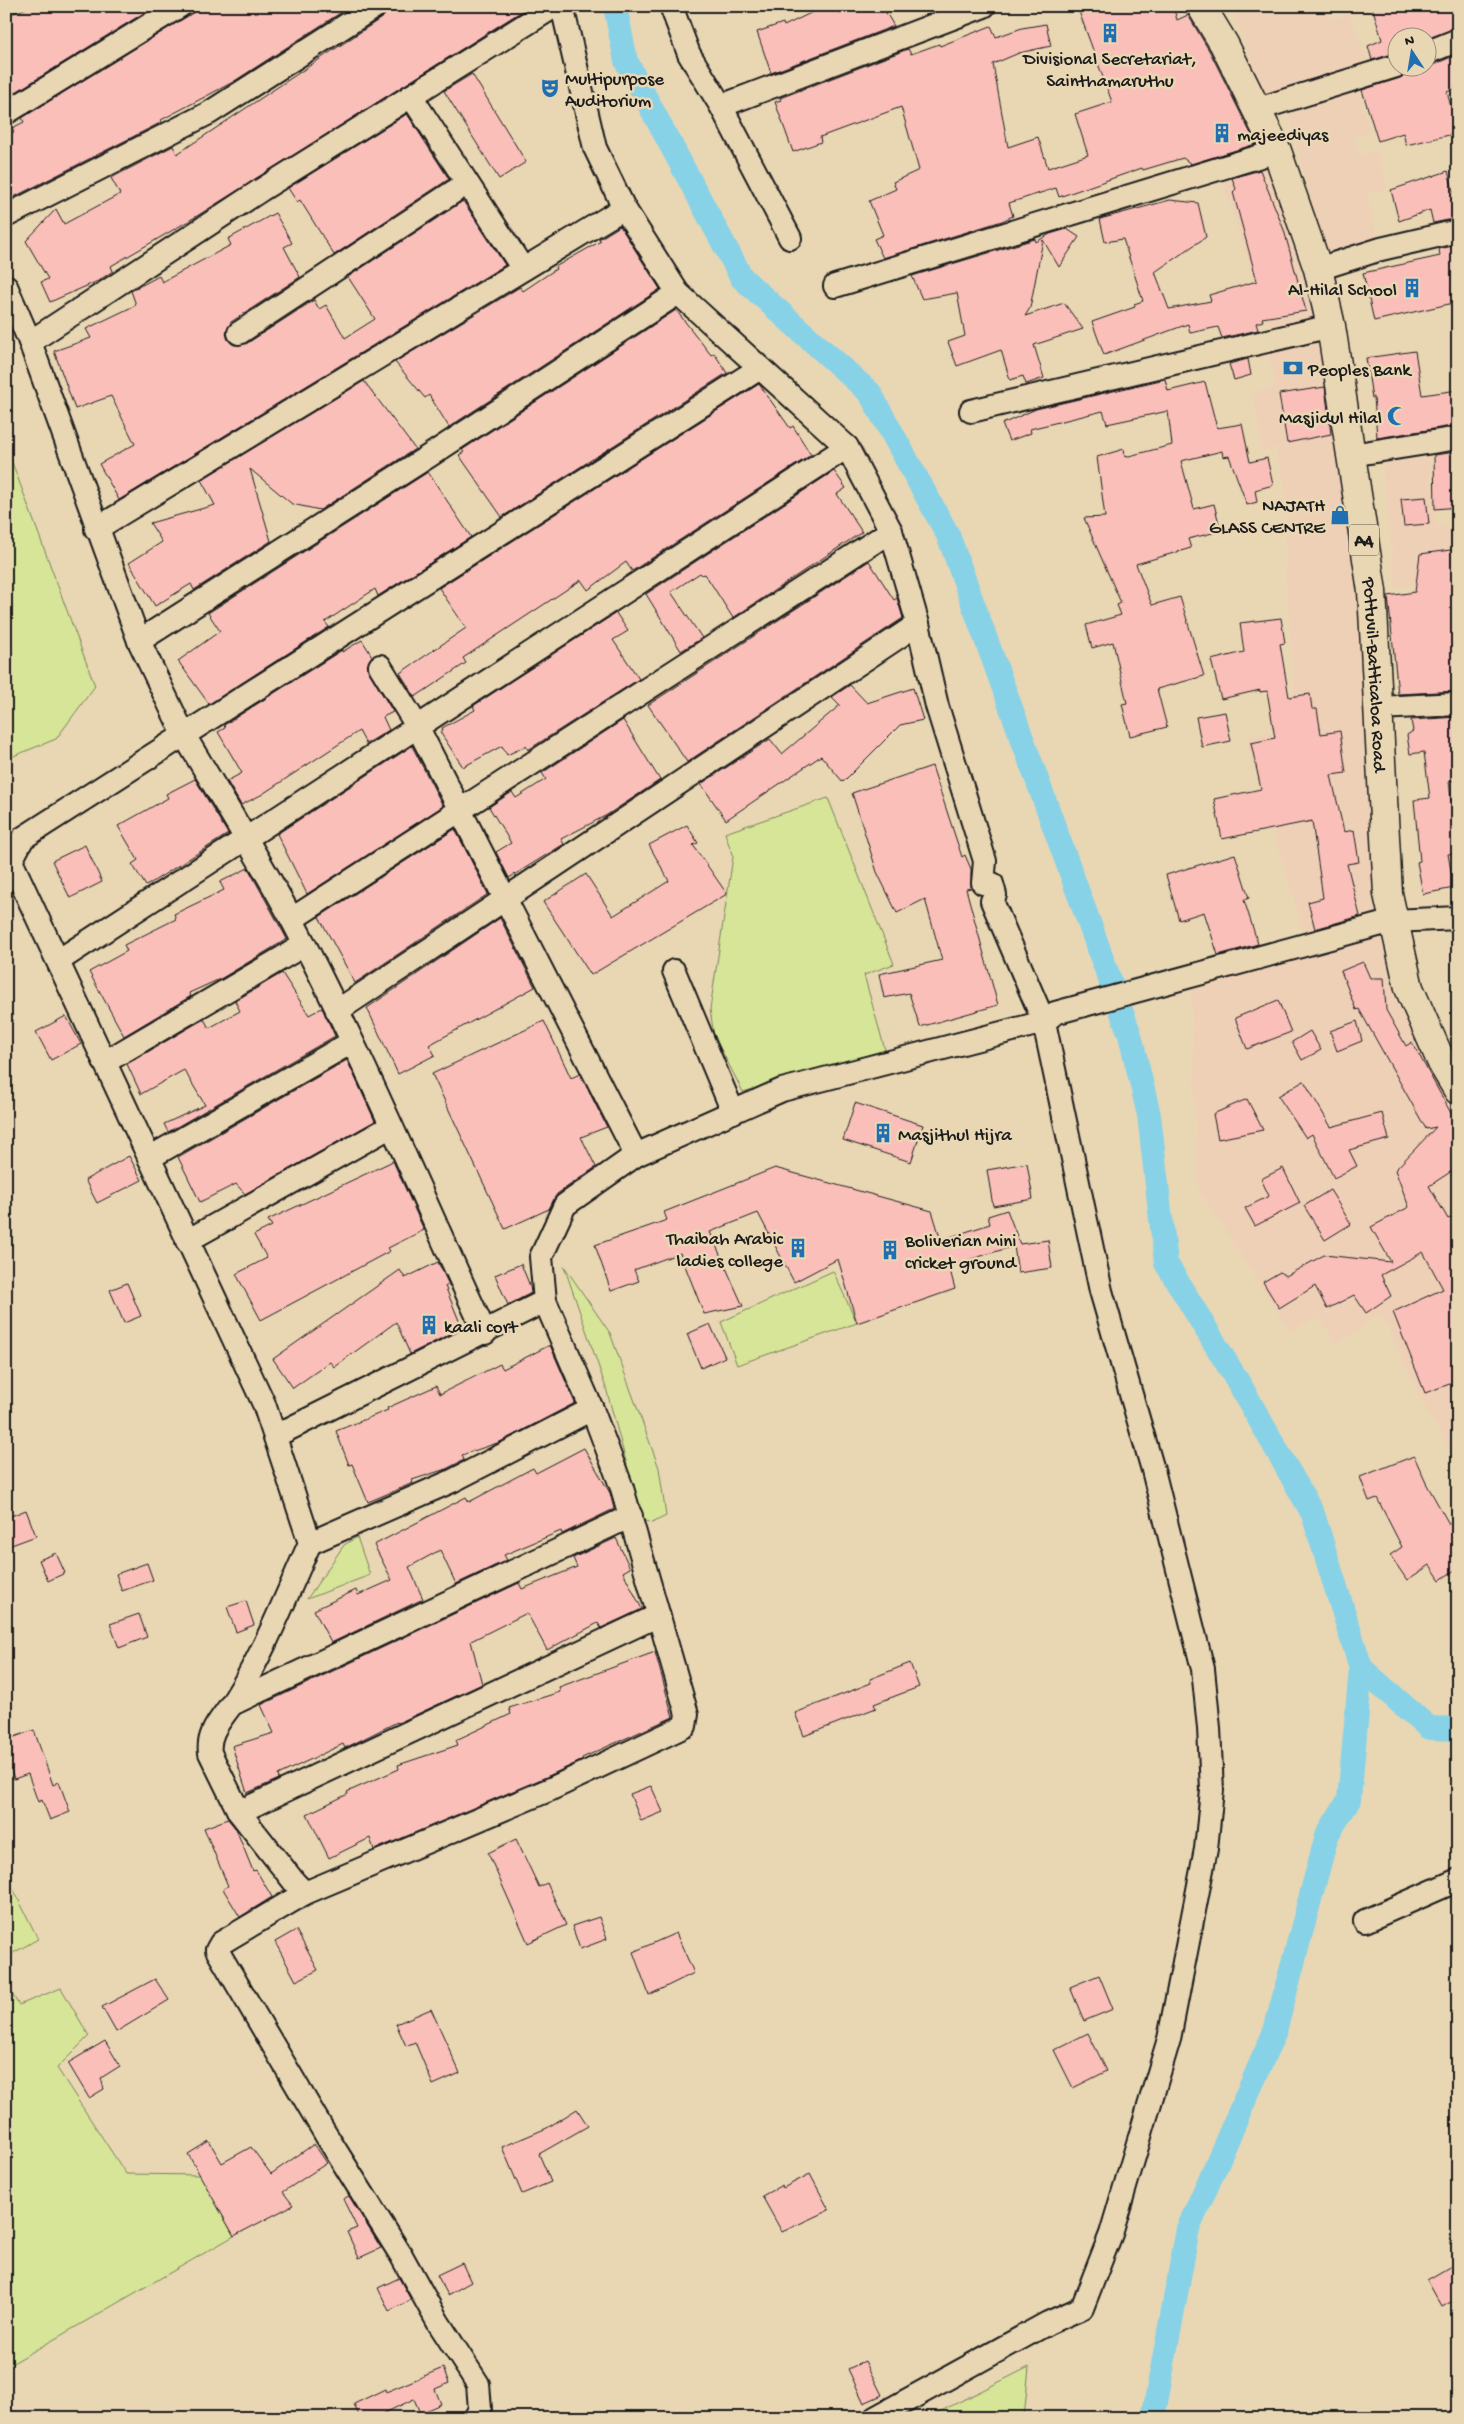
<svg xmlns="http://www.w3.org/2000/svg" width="1464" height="2424" font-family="'Gochi Hand',sans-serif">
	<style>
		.built { fill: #eed0b6 }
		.green { fill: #d6e598; stroke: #79805a }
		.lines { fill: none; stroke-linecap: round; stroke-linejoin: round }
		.canal { stroke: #87d2e7; stroke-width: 24 }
		.building { fill: #fbbfba; stroke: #1c1c1c }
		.minor-casing { stroke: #1c1c1c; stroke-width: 26 }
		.trunk-casing { stroke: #1c1c1c; stroke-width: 31 }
		.minor { stroke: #e9d7b4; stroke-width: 22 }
		.trunk { stroke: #e9d7b4; stroke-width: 28 }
		.labels { text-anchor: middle; stroke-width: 5; stroke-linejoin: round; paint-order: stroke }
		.shield { fill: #e9d7b4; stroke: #5a544a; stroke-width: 1 }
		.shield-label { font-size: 18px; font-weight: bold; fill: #1c1c1c }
		.poi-label { font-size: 19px; fill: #1c1c1c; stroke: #e9d7b4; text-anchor: start }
		.street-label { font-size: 19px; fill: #1c1c1c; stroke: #e9d7b4 }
	</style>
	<rect width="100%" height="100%" fill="#e9d7b4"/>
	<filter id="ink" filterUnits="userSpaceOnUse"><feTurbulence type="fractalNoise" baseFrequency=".02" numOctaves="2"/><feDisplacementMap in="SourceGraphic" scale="10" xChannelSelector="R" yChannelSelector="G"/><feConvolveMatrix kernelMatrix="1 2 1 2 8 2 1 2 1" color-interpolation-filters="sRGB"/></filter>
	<g filter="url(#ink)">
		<g class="built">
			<path d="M1231 6H1327L1332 19 1349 13 1372 72 1271 111Z"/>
			<path d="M1356 86 1371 132 1354 138 1358 155 1378 150 1388 189 1367 195 1381 249 1326 262 1287 107Z"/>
			<path d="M1267 160 1317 320 1270 331 1220 173Z"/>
			<path d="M1322 337 1354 530 1378 918 1307 944 1246 739 1276 728 1273 698 1294 692 1286 585V492L1275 447 1263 451 1252 392 1276 386 1267 349Z"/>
			<path d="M1429 456 1437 527 1458 525V580L1396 587 1382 462Z"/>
			<path d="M1386 935 1392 975 1406 1016 1458 1101V1464L1426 1409 1381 1314 1337 1345 1318 1318 1424 1259 1290 1332 1198 1189 1191 990Z"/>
		</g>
		<g class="green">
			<path d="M6 446 95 686 56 739 6 759Z"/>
			<path d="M828 798 894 964 864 975 885 1050 743 1092 714 1036 710 1009 733 857 725 833Z"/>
			<path d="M564 1266 610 1333 659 1468 666 1516 652 1523 642 1520 606 1388Z"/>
			<path d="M833 1271 857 1323 737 1365 721 1322Z"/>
			<path d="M357 1537 370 1575 307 1599 344 1545Z"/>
			<path d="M6 1874 38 1939 6 1957Z"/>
			<path d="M6 1985 19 2005 61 1988 89 2036 57 2068 126 2174 201 2175 234 2236 6 2367Z"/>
			<path d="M1029 2367 1024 2418H927Z"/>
		</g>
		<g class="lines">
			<g class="canal">
				<path d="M615 6 626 61 742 278 870 393 948 535 1130 1035 1149 1115 1166 1263 1240 1385 1313 1514 1361 1668 1349 1800 1327 1835 1275 2031 1188 2229 1153 2418"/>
				<path d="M1361 1668 1429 1728 1458 1729"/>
			</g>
		</g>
		<g class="building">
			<path d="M32 6H155L11 95 6 86V16Z"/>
			<path d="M204 6H351L233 82 161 120 162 122 8 200 6 136 14 132 12 128 24 122 22 118Z"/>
			<path d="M389 6H530L197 216 111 266 113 271 98 281 50 302 41 282 48 279 26 241 56 209 64 224 120 194 111 178 173 146 177 154 383 17Z"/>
			<path d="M825 6H836L839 13 862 6H882L894 26 771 73 757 32 783 23 784 26Z"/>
			<path d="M1077 6H1173L1177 20 1188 15 1210 52 1256 144 1191 164 1183 158 1143 170 1142 168 1059 197 1056 188 1009 203 1013 216 1002 221 883 258 874 239 883 235 869 201 896 189 893 182 919 170 901 107 820 137 821 142 793 152 775 102 781 100 780 98 908 49 911 54 939 44 940 46 991 26 996 37 1022 28 1046 24 1051 46 1019 53 993 64 1008 147 1038 137 1048 168 1088 155 1075 114 1112 102Z"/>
			<path d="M1372 6H1458V27L1426 39 1396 38V53L1372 60 1368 46 1382 40Z"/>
			<path d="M1458 54V87L1447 92 1458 133 1406 145 1403 133 1378 141 1362 90 1400 78 1406 74 1409 68H1426Z"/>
			<path d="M472 74 526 162 499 179 444 91Z"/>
			<path d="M407 114 449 179 334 255 300 200 297 202 288 188Z"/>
			<path d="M1260 170 1284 230 1306 311 1262 318 1263 321 1256 323 1258 330 1222 338 1218 327 1190 333 1188 324 1104 355 1092 322 1135 307 1134 304 1143 301 1123 239 1105 242 1100 219 1170 200 1198 203 1206 237 1155 272 1169 309 1211 301 1209 295 1257 281 1233 192 1236 189 1232 178Z"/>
			<path d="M1448 171 1454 194 1458 218 1433 223 1430 210 1399 221 1391 190Z"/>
			<path d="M463 201 505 265 119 500 99 464 135 444 111 396 75 409 54 351 91 338 86 329 136 305 131 291 159 276 162 282 231 245 228 239 275 213 292 243 284 247 300 277 231 322 226 333 228 340 234 345 246 344 314 300 319 309 326 305 345 338 375 319 348 277Z"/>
			<path d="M620 226 660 289 449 427 429 395 425 398 395 362 520 287 523 291 556 269 555 267 601 241 599 239Z"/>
			<path d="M1067 229 1079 237 1059 267 1043 240 1030 308 1025 316 1064 303 1083 329 1034 345 1044 378 1026 384 1023 376 1010 380 1001 350 957 366 948 342 965 336 957 293 922 299 912 276 1035 239 1036 242 1050 234Z"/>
			<path d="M1458 245V302L1374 321 1363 273 1440 256 1439 249Z"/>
			<path d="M676 310 711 355 714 353 727 373 502 517 459 455 464 452 462 450Z"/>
			<path d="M1415 351 1422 395 1458 390V425L1377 438 1374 397 1372 398 1366 358Z"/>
			<path d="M1248 359 1251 375 1234 380 1229 364Z"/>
			<path d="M1165 379 1168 391 1205 382 1217 428 1242 424 1250 462 1267 458 1273 485 1255 490 1257 502 1247 505 1229 456 1223 457 1222 451 1181 461 1194 509 1214 504 1221 531 1188 539 1191 548 1136 564 1152 605 1180 597 1204 676 1157 689 1167 727 1130 736 1122 704 1127 703 1113 642 1092 648 1086 625 1121 615 1117 605 1121 603 1084 518 1105 517 1097 457 1124 449 1125 457 1172 445 1168 411 1107 424 1103 411 1030 429 1031 433 1009 441 1002 424 1036 409Z"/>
			<path d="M364 381 415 449 320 510 292 504 250 469 271 541 194 590 191 584 155 606 129 563 162 542 150 523 215 505 201 480Z"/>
			<path d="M759 384 790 428 793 426 811 455 632 571 626 562 588 590 581 580 463 658 466 663 415 697 400 673 466 628 439 588Z"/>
			<path d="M1325 387 1331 434 1287 443 1279 394Z"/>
			<path d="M1456 452 1458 507 1435 509 1434 455Z"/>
			<path d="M834 471 846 488 837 494 862 532 733 618 705 574 702 575 700 573 671 592 702 638 681 651 646 594Z"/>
			<path d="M428 472 471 537 378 596 375 589 325 622 329 627 209 704 178 661 220 631 208 613Z"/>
			<path d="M1426 497 1429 524 1404 526 1401 499Z"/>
			<path d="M1458 549V691L1398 694 1388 596 1415 592 1420 554Z"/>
			<path d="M869 561 894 600 897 598 903 618 687 762 648 705Z"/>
			<path d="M616 613 628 631 613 640 639 679 528 750 526 746 507 755 502 746 463 767 440 732 443 730 442 728 475 710 473 706Z"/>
			<path d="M1281 618 1285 643 1280 644 1289 697 1310 694 1312 709H1317L1321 734 1340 731 1346 773 1331 775 1344 832 1354 830 1359 862 1347 864 1360 916 1315 929 1308 902 1323 898 1312 821 1222 839 1214 799 1261 789 1251 743 1275 738 1267 691 1260 692V690L1221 699 1211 660 1244 652 1240 623Z"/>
			<path d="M362 640 372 656 367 666 369 672 393 712 383 717 389 730 366 744 359 731 261 795 241 805 227 781 242 773 218 732 225 728 224 725 342 650V652Z"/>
			<path d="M850 685 867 703 913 688 923 720 900 725 843 782 821 756 726 820 701 784 770 739 782 754 840 705 832 697Z"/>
			<path d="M1225 712 1231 741 1202 747 1196 717Z"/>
			<path d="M1458 717V749L1453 750 1457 780 1449 781 1457 853 1448 854 1454 888 1423 894 1417 862 1420 861 1414 800 1430 798 1424 752 1410 754 1407 735 1413 731 1411 720Z"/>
			<path d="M623 720 660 780 607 815 561 839 564 844 509 878 496 852 511 843 489 807 512 792 516 798 546 779 542 773Z"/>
			<path d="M412 746 443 806 307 894 277 834Z"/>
			<path d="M932 766 962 857 965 855 971 869V888L966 889 998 1005 920 1027 909 993 884 998 879 974 942 960 925 899 897 913 877 872 852 793Z"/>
			<path d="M195 779 228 834 146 886 132 864 138 860 118 826 168 798 166 794Z"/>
			<path d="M687 825 698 843 693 845 727 894 591 975 543 902 586 874 613 916 669 881 649 845Z"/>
			<path d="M455 829 488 894 355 983 319 917Z"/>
			<path d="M85 845 102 882 70 898 52 861Z"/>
			<path d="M1235 854 1249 898 1244 900 1258 944 1218 955 1204 912 1179 920 1166 875Z"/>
			<path d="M248 868 287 939 222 978 189 993 191 996 124 1036 89 972 127 951 124 945 176 919 174 914 224 890 220 882Z"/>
			<path d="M500 918 535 987 429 1045 435 1055 398 1074 367 1008Z"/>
			<path d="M1363 962 1370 978H1384L1386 1010 1406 1046 1412 1042 1458 1126V1167L1429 1186 1448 1219 1458 1214V1381L1425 1393 1393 1312 1443 1289 1423 1252 1381 1275 1391 1296 1366 1313 1354 1295 1327 1309 1315 1286 1279 1308 1263 1282 1280 1272 1286 1276 1324 1255 1391 1262 1371 1227 1409 1207 1395 1170 1436 1127 1426 1129 1359 1009 1356 1010 1341 971Z"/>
			<path d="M282 973 309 1015 322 1008 335 1036 168 1132 164 1124 205 1105 184 1070 141 1094 127 1064 204 1019 209 1028 240 1011 235 1001Z"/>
			<path d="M1278 1000 1291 1032 1247 1049 1235 1018Z"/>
			<path d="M66 1016 81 1044 51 1060 36 1032Z"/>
			<path d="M544 1021 571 1078 580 1074 607 1127 581 1137 596 1167 557 1194 549 1209 505 1229 432 1074Z"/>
			<path d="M1357 1021 1362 1041 1337 1051 1330 1031Z"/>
			<path d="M1310 1031 1321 1050 1302 1060 1292 1042Z"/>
			<path d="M347 1060 375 1121 245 1194 236 1184 200 1202 178 1157Z"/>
			<path d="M1304 1081 1331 1127 1382 1113 1389 1139 1349 1150 1357 1166 1334 1178 1312 1134 1306 1138 1278 1096Z"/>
			<path d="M1247 1099 1263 1130 1218 1139 1213 1114Z"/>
			<path d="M855 1103 923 1125 911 1162 843 1140Z"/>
			<path d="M129 1156 142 1180 97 1203 85 1180Z"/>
			<path d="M393 1161 424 1230 388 1248 390 1251 261 1320 236 1274 267 1258 254 1235 272 1226 268 1220Z"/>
			<path d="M1027 1163 1033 1199 993 1206 987 1170Z"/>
			<path d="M775 1168 932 1211 941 1240 990 1224 988 1216 1007 1210 1020 1244 1048 1240 1052 1268 1018 1273 1014 1246 949 1266 955 1289 857 1323 838 1259 794 1282 758 1213 710 1232 743 1306 704 1314 680 1253 634 1270 639 1281 611 1291 595 1245 667 1220 664 1212Z"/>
			<path d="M1283 1168 1300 1203 1255 1226 1245 1208 1269 1196 1261 1179Z"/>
			<path d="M1330 1190 1351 1224 1325 1240 1304 1206Z"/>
			<path d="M438 1262 449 1285 445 1286 462 1328 410 1354 396 1322 334 1367 330 1362 293 1388 273 1359 400 1270 405 1278Z"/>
			<path d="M521 1264 530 1286 531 1293 508 1305 495 1275Z"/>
			<path d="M127 1283 141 1316 124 1323 110 1290Z"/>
			<path d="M710 1324 725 1357 701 1368 687 1334Z"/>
			<path d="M550 1345 575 1403 500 1442 462 1455 464 1460 446 1469 412 1480 413 1483 368 1502 352 1464 349 1465 336 1431 388 1410 387 1408 436 1386 440 1394 500 1364 503 1369Z"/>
			<path d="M584 1448 610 1493 614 1509 562 1534 561 1531 504 1555 507 1560 456 1584 440 1550 409 1567 423 1599 331 1643 314 1610 356 1590 358 1595 392 1580 374 1545 466 1497 469 1502 533 1468 536 1473Z"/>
			<path d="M1414 1456 1426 1483 1449 1524 1458 1519V1568L1440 1580 1430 1565 1407 1580 1390 1555 1402 1547 1377 1498 1369 1501 1360 1477Z"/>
			<path d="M26 1510 36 1536 6 1547V1518Z"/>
			<path d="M616 1538 630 1568 623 1572 642 1609 601 1628 598 1623 547 1650 527 1613 471 1641 482 1684 398 1723 397 1722 345 1748 343 1744 278 1775 279 1779 247 1793 232 1746 274 1733 261 1705 519 1583 522 1589 577 1567 573 1558Z"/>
			<path d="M56 1553 65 1573 48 1581 39 1560Z"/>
			<path d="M147 1563 153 1580 122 1591 116 1574Z"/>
			<path d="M246 1601 254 1625 236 1632 227 1607Z"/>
			<path d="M139 1614 147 1637 119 1648 110 1624Z"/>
			<path d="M655 1652 673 1717 582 1758 583 1760 546 1777 374 1850 370 1838 329 1858 307 1814 348 1794 347 1792 399 1769 398 1765 458 1745 456 1740 511 1714 509 1708 560 1692 559 1687Z"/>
			<path d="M910 1663 919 1687 874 1704 876 1708 804 1736 795 1713 871 1683 870 1679Z"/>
			<path d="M34 1730 53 1785 59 1782 70 1812 50 1820 42 1800 38 1802 28 1774 14 1779 6 1755V1740Z"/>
			<path d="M651 1786 663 1812 641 1821 630 1794Z"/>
			<path d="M228 1819 236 1829 253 1871 256 1870 272 1897 240 1917 223 1889 228 1886 204 1828Z"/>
			<path d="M516 1839 539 1887 547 1883 566 1925 528 1943 488 1853Z"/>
			<path d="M599 1917 607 1939 580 1949 572 1926Z"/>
			<path d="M296 1930 318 1970 296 1981 275 1942Z"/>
			<path d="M676 1933 694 1973 649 1995 633 1952Z"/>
			<path d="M1099 1975 1113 2009 1084 2021 1070 1987Z"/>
			<path d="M155 1979 169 2000 116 2032 102 2007Z"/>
			<path d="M431 2009 460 2073 433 2085 415 2042 406 2046 396 2024Z"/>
			<path d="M1088 2033 1107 2071 1073 2088 1054 2050Z"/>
			<path d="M105 2041 120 2066 101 2078 104 2089 89 2098 68 2063Z"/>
			<path d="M577 2109 588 2126 539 2154 551 2182 522 2194 502 2147 547 2128Z"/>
			<path d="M209 2141 222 2163 251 2147 271 2174 314 2144 327 2163 283 2192 293 2205 234 2236 188 2154Z"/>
			<path d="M810 2174 829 2210 782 2232 762 2196 782 2185 783 2188Z"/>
			<path d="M349 2196 381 2248 359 2258 347 2232 357 2228 343 2199Z"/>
			<path d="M1458 2262V2298L1442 2307 1427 2280Z"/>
			<path d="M462 2263 471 2282 448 2295 437 2275Z"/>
			<path d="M399 2278 411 2300 389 2311 378 2288Z"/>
			<path d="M865 2361 882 2395 864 2403 848 2369Z"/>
			<path d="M443 2368 449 2383 435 2389 441 2404 420 2413 414 2399 374 2418H360L354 2404 385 2389 386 2392Z"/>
		</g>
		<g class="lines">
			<defs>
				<g id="minor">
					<path d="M562 6 595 148 624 208 678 293 847 447 891 531 918 624 937 706 985 861 983 883 992 884 995 895 992 901 1044 1022 1101 1291 1153 1470 1203 1669 1209 1728 1212 1790 1206 1849 1169 2039 1111 2234 1082 2308 1048 2323 875 2418"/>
					<path d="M671 6 689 54 721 106 790 238"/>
					<path d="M1426 53 1458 40"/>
					<path d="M411 96 523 269"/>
					<path d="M721 106 984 6"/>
					<path d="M1258 109 1396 66"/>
					<path d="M6 113 180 6"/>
					<path d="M6 216 209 113 376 6"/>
					<path d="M1318 269 1381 249 1458 231"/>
					<path d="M6 286 30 342 139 641 184 735 23 838 11 861 264 1404 310 1543C286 1596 264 1653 233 1702 222 1719 207 1732 210 1753L239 1812 295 1883 305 1893 551 1789 685 1726 687 1714 622 1488 592 1409 545 1301 541 1257 565 1205 636 1155 782 1090 1044 1022 1055 1013 1393 921 1458 918"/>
					<path d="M835 286 1277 151"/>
					<path d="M239 333 467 183"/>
					<path d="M30 342 261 190 555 6"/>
					<path d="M971 411 1331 326"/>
					<path d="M1351 455 1458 438"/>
					<path d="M96 529 624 208"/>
					<path d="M139 641 429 456 678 293"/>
					<path d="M380 666 417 726 636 1155"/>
					<path d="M1379 708 1458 704"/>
					<path d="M292 919 891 531"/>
					<path d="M58 961 847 447"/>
					<path d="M674 971 733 1112"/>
					<path d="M337 1011 918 624"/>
					<path d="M105 1062 304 945"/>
					<path d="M149 1158 352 1042"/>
					<path d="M187 1241 390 1127"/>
					<path d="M485 1333C421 1194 362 1053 291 918 258 856 220 796 184 735L760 368"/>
					<path d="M275 1436 545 1301"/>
					<path d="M310 1543 452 1481 592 1409"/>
					<path d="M232 1704 631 1516"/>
					<path d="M239 1812 657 1616"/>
					<path d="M305 1893 221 1943 217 1950 326 2135 401 2255 438 2322 478 2384 480 2409 475 2418"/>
					<path d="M1365 1921 1458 1880"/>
				</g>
				<g id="trunk">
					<path id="s1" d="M1201 6 1224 44 1277 151 1318 269 1331 326 1372 591 1388 894 1409 988 1442 1063 1458 1090"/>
				</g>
			</defs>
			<use href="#minor" class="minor-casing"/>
			<use href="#trunk" class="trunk-casing"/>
			<use href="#minor" class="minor"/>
			<use href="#trunk" class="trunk"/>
		</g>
	</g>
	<defs>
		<symbol id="building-bare" viewBox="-9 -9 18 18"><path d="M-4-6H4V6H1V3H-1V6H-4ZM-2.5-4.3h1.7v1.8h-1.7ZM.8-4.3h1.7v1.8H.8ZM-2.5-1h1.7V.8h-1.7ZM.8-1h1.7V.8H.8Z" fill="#1f6fb2" stroke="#e9d7b4" stroke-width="2.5" paint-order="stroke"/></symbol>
		<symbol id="theatre-bare" viewBox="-9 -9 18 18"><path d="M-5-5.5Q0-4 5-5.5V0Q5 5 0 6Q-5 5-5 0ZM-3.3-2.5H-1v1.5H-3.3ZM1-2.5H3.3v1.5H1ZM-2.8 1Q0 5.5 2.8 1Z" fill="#1f6fb2" stroke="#e9d7b4" stroke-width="2.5" paint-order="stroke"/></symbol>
		<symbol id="bank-bare" viewBox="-9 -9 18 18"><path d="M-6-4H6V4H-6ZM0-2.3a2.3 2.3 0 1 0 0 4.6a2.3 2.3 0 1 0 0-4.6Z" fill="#1f6fb2" stroke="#e9d7b4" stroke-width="2.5" paint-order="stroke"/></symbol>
		<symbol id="mosque-bare" viewBox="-9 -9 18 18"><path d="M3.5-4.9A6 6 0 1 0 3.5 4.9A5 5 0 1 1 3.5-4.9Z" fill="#1f6fb2" stroke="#e9d7b4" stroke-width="2.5" paint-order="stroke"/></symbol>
		<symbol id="shop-bare" viewBox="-9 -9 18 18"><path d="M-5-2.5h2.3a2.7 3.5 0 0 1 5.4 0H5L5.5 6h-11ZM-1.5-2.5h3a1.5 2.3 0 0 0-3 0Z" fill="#1f6fb2" stroke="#e9d7b4" stroke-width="2.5" paint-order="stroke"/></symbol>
	</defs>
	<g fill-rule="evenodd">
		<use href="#building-bare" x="1096" y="19" width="28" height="28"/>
		<use href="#theatre-bare" x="536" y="74" width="28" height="28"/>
		<use href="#building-bare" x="1208" y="119" width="28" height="28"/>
		<use href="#building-bare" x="1398" y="274" width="28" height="28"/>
		<use href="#bank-bare" x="1279" y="354" width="28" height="28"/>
		<use href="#mosque-bare" x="1383" y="402" width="28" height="28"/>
		<use href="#shop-bare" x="1326" y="501" width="28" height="28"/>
		<use href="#building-bare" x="869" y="1119" width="28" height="28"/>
		<use href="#building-bare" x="784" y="1234" width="28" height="28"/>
		<use href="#building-bare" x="876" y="1236" width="28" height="28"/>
		<use href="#building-bare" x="415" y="1311" width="28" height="28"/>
	</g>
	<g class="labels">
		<rect class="shield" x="1349" y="524.5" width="30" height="31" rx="4"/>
		<g class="shield-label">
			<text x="1364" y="546">A4</text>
		</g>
		<g class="poi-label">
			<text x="1110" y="64" text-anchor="middle">Divisional Secretariat,<tspan x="1110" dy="22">Sainthamaruthu</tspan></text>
			<text x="565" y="84">Multipurpose<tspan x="565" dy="22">Auditorium</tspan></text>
			<text x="1237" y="140">majeediyas</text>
			<text x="1397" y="295" text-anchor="end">Al-Hilal School</text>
			<text x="1308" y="375">Peoples Bank</text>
			<text x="1382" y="423" text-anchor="end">Masjidul Hilal</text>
			<text x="1325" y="511" text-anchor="end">NAJATH<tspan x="1325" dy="22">GLASS CENTRE</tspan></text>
			<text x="898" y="1140">Masjithul Hijra</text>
			<text x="783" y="1244" text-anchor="end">Thaibah Arabic<tspan x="783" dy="22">ladies college</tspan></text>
			<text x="905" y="1246">Boliverian Mini<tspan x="905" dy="22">cricket ground</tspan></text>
			<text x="444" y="1332">kaali cort</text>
		</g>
		<g class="street-label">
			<text dy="7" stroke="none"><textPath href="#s1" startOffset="699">Pottuvil-Batticaloa Road</textPath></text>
		</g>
	</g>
	<rect width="1464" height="2424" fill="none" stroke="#e9d7b4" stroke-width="25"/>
	<rect x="12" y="12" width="1439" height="2399" fill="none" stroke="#1c1c1c" stroke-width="2" filter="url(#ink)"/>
	<g transform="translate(1412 52) rotate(348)"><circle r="24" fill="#e9d7b4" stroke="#978c77"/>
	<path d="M0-4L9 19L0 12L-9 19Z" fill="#1f6fb2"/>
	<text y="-8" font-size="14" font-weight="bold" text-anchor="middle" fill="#1c1c1c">N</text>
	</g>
</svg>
